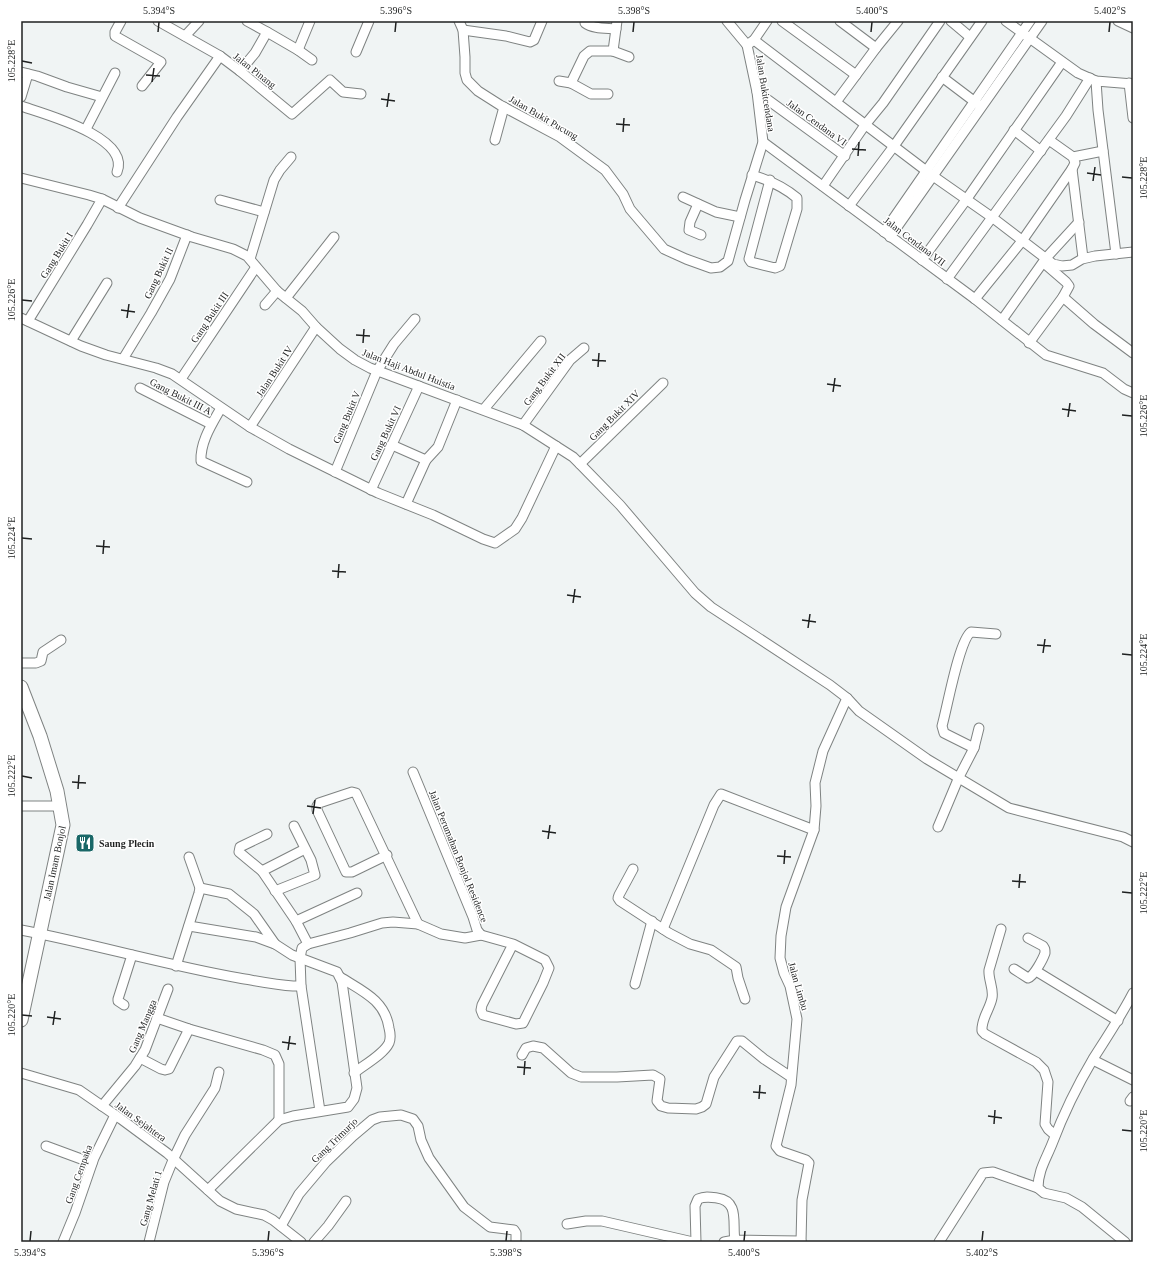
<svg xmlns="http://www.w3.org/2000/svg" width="1154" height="1263" font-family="Georgia,serif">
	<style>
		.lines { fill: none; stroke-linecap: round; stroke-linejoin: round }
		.minor-casing { stroke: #7f8382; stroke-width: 11 }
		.highway-casing { stroke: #7f8382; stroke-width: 15 }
		.minor { stroke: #fff; stroke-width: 9 }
		.highway { stroke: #fff; stroke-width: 13 }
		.ticks { fill: none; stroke: #1f2121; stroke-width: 1.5 }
		.labels { text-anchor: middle; stroke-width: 3; stroke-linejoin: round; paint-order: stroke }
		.street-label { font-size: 10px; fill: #1f2121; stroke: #fff }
		.poi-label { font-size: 10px; font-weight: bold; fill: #1f2121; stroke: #fff; text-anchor: start }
		.neatline { fill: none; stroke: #1f2121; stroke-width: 1.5 }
		.ticks-label { font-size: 10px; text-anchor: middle; fill: #1f2121 }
	</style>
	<rect width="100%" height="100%" fill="#f0f4f4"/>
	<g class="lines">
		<defs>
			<g id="minor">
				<path d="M121 21 115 32V36L161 62 142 86"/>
				<path d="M158 21 220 56 240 71 292 114 330 80 343 92 361 94"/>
				<path d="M459 21 463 30 465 57V73L467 80 478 91 500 105 560 137 605 170 623 194 630 209 664 249 686 259 711 268 720 267 728 261 745 200 763 142 757 92 747 45 754 40 767 21"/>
				<path d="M585 21V23C593 29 606 28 616 29"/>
				<path d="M727 21 747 45"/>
				<path d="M782 21 856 75"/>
				<path d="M840 21 876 48"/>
				<path d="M951 21 970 37"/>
				<path d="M1006 21 1078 73 1096 81 1133 84"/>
				<path d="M1118 21 1133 28"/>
				<path d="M463 30 506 36 530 42 534 40 542 21"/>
				<path d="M267 32 298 50 312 60"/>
				<path d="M185 36 199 21"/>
				<path d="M754 40 933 176 993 218 1053 264 1062 266 1072 265 1082 259 1095 256 1133 252"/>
				<path d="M298 50 310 21"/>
				<path d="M613 51 629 57"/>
				<path d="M356 52 369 21"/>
				<path d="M240 71 255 53 267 32 247 21"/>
				<path d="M21 72 37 76 67 87 102 97"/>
				<path d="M942 77 979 105"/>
				<path d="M559 81 571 83"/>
				<path d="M1096 81 1098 110 1116 254"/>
				<path d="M1129 83 1133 118"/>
				<path d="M757 92 845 156"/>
				<path d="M608 94H591L571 83 584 56 590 51H613L617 21"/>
				<path d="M21 97 28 74"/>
				<path d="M836 102 876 48 898 21"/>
				<path d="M21 106C44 114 131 137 117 172"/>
				<path d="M86 129 115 73"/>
				<path d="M1014 130 1041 151"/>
				<path d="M495 140 504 107"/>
				<path d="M763 142 975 299 1046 355 1103 373 1124 389 1133 393"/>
				<path d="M1073 157 1103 151"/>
				<path d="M1072 169 1083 258"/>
				<path d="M752 175C769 180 784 187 797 198V209L780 266 775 268 751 262 749 259 770 180"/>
				<path d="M21 178 89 195 102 199 140 218 192 237 233 249 247 256 277 291 302 311 316 327 340 349 355 360 370 368 523 425 573 457 580 464 620 505 695 593 711 607 830 685 847 698 859 711 927 759 1009 808 1123 837 1133 842"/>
				<path d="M823 186 865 125 883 103 940 21"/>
				<path d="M683 197 716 212 740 217"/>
				<path d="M220 200 264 212"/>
				<path d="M698 204 690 222 689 230 701 235"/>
				<path d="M849 206 894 146 982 21"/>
				<path d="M118 208 177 117 220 56"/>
				<path d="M884 232 1030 21"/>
				<path d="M890 237 1042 21"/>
				<path d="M250 259 274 180 280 170 291 157"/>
				<path d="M922 260 966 200 1062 62"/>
				<path d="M947 279 1066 116 1090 78"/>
				<path d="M1063 297 1094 324 1133 353"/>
				<path d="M286 298 334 237"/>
				<path d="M975 299 1022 241 1072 169 1075 163 1073 157 1049 140"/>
				<path d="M265 305 277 291"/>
				<path d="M21 318 81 346 106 355 156 368 172 374 250 427 289 449 378 493 433 515 483 539 495 543 515 529 522 518 556 446"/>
				<path d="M1002 320 1046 258 1079 222"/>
				<path d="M28 321 87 225 102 199"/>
				<path d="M71 341 107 283"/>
				<path d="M1029 343 1063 297 1069 286 1066 282 1044 263"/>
				<path d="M123 359 151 313 170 279 187 235"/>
				<path d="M181 379 256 267"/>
				<path d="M140 388 211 424"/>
				<path d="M221 408C212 424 200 442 201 461L247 482"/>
				<path d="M484 409 541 341"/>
				<path d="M523 425 570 360 584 348"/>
				<path d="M250 427 316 327"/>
				<path d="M392 445 426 460"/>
				<path d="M580 464 663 383"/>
				<path d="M335 472 377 371 394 344 415 319"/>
				<path d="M371 490 419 386"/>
				<path d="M406 504 426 460 438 447 457 400"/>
				<path d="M21 663H36L41 661 43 652 61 640"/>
				<path d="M974 748 979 728"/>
				<path d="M21 806H60"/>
				<path d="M938 827 959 777 974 748 944 733 942 726C947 709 959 640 971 632L996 634"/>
				<path d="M267 834 240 847 239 852 262 871 296 921 308 944"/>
				<path d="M387 855 352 872H346L317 810V806L319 803 352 792 356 793 418 924"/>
				<path d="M633 869 619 895 618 898 620 901 669 933 690 944 711 950 736 967 738 978 745 999"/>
				<path d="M262 871 305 849"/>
				<path d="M200 888 229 894 254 914 275 944"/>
				<path d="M275 891 315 875 311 860 294 826"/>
				<path d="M296 921 357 893"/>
				<path d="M189 926 256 937 275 944 292 955 337 972 342 982 357 1088 354 1099 348 1107 293 1116 279 1120 208 1190"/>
				<path d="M663 929 714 805 721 794 814 830"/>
				<path d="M1001 929 989 970C988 979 994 989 992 998 990 1009 981 1019 982 1031L985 1034 1036 1062 1044 1070 1048 1082 1045 1124 1048 1129 1055 1135"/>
				<path d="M21 930C94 944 165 965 239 978 257 981 275 985 293 986H301L300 958 302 948 308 944 350 933 382 923 393 922 418 924 441 934 465 938 481 935 477 930 473 917 413 772"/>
				<path d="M481 935 513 944 545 960 549 968 543 983 523 1023 516 1024 483 1015 481 1010 482 1005 513 944"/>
				<path d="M176 966 199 893 200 888 189 857"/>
				<path d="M1014 969 1028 978C1034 976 1043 959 1045 953 1045 949 1045 949 1043 946L1028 938"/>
				<path d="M1036 971 1118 1021"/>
				<path d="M340 977C362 991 385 1000 389 1028 390 1032 391 1038 389 1043 384 1054 364 1065 354 1073"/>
				<path d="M635 984 652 921"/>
				<path d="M301 986 320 1111"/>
				<path d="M124 1005 118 1001V999L132 955"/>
				<path d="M157 1018 189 1029 263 1050 275 1055 279 1064V1120"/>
				<path d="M522 1055 526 1048 533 1046 543 1048 571 1073 581 1077H617L653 1075 660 1079 657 1101 661 1106 668 1108 696 1109 702 1107 706 1104 714 1077 737 1041H742L764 1059 791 1077"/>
				<path d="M140 1058 161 1069 165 1070 169 1069 189 1029"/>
				<path d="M1093 1060 1133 1080"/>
				<path d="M21 1073 79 1090 121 1119 167 1153 220 1201 236 1209 264 1215 273 1220 301 1242"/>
				<path d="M1130 1101 1133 1097"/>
				<path d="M102 1106 135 1066 145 1050 168 989"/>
				<path d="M46 1146 92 1163"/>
				<path d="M567 1224 586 1221H602L693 1242"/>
				<path d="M281 1226 299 1194 326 1162 353 1136 372 1120 380 1117 401 1115 413 1119 418 1126 421 1140 429 1158 464 1207 490 1227 514 1230 516 1233V1242"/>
				<path d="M63 1242 75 1213 94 1158 115 1115"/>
				<path d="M149 1242 164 1182 173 1160 185 1135 215 1088 219 1072"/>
				<path d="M314 1242 328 1226 346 1201"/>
				<path d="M696 1242 695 1206 698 1199C705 1196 710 1197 717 1198 740 1201 732 1224 735 1240L801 1241"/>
				<path d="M724 1242 735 1240"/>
				<path d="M801 1242 802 1200 809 1163 806 1160 780 1151 776 1146 791 1085 797 1019 790 986 784 973 780 958 781 936 786 907 814 830 816 806 815 783 823 751 847 698"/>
				<path d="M939 1242 983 1173 993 1172 1038 1188"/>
				<path d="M1125 1242 1082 1207 1066 1198 1044 1193 1038 1188C1038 1171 1046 1159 1052 1144 1063 1115 1077 1086 1093 1059 1107 1037 1121 1016 1133 993"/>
			</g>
			<path id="highway" d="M21 687 40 736 57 791 63 825 21 1020"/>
		</defs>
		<use href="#minor" class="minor-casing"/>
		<use href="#highway" class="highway-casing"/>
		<use href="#minor" class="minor"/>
		<use href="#highway" class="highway"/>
	</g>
	<path class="ticks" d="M158 32 159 22M395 32 396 22M633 32 634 22M871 32 872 22M1109 32 1110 22M22 61 32 63M146 75 160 76M152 82 154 68M381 99 395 101M387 107 389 93M616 124 630 125M623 132 624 118M852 149 866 150M858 156 859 142M1087 173 1101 175M1122 177 1132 178M1093 181 1095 167M22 300 32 301M121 310 135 312M127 318 129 304M356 335 370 336M363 343 364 329M592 360 606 361M598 367 599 353M827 384 841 386M833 392 835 378M1062 409 1076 411M1122 415 1132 416M1068 417 1070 403M22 538 32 539M96 546 110 547M103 554 104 540M332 571 346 572M338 578 339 564M567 595 581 597M573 603 575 589M802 620 816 622M808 628 810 614M1037 645 1051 646M1043 653 1045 639M1122 654 1132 655M22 776 32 778M72 782 86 783M78 789 79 775M307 806 321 808M313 814 315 800M542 831 556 833M548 839 550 825M777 856 791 857M784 864 785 850M1012 881 1026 882M1019 888 1020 874M1122 892 1132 893M22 1015 32 1016M47 1017 61 1019M53 1025 55 1011M282 1042 296 1044M288 1050 290 1036M517 1067 531 1068M524 1075 525 1061M753 1092 766 1093M759 1099 760 1085M988 1116 1002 1118M994 1124 995 1110M1122 1130 1132 1131M30 1241 31 1231M268 1241 269 1231M506 1241 507 1231M744 1241 745 1231M982 1241 983 1231"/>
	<defs>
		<symbol id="restaurant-square" viewBox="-11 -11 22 22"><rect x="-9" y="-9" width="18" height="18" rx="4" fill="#196767" stroke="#fff"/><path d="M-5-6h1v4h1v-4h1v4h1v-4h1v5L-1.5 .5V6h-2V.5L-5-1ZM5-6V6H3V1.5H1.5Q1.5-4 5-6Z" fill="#fff"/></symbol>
	</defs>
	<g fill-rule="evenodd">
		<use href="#restaurant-square" x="74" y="832" width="22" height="22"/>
	</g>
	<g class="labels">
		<g class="street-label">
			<text transform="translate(255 70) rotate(38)" y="4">Jalan Pinang</text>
			<text transform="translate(766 93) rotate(81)" y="4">Jalan Bukitcendana</text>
			<text transform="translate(544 117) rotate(30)" y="4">Jalan Bukit Pucung</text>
			<text transform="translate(817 122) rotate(36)" y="4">Jalan Cendana VI</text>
			<text transform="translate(915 241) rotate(37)" y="4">Jalan Cendana VII</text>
			<text transform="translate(56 255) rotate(-58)" y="4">Gang Bukit I</text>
			<text transform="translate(158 273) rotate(-65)" y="4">Gang Bukit II</text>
			<text transform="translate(209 317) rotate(-56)" y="4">Gang Bukit III</text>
			<text transform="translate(409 369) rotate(21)" y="4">Jalan Haji Abdul Huistia</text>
			<text transform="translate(274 371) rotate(-57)" y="4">Jalan Bukit IV</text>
			<text transform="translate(544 379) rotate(-53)" y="4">Gang Bukit XII</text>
			<text transform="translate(181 396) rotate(27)" y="4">Gang Bukit III A</text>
			<text transform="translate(614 415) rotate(-45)" y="4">Gang Bukit XIV</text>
			<text transform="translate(346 417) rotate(-67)" y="4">Gang Bukit V</text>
			<text transform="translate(385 433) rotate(-65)" y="4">Gang Bukit VI</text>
			<text transform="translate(459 856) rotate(68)" y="4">Jalan Perumahan Bonjol Residence</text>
			<text transform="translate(54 863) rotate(-78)" y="4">Jalan Imam Bonjol</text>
			<text transform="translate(799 986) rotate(74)" y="4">Jalan Limbu</text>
			<text transform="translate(142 1026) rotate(-67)" y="4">Gang Mangga</text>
			<text transform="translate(141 1121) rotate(36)" y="4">Jalan Sejahtera</text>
			<text transform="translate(334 1140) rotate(-44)" y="4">Gang Trimurjo</text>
			<text transform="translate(78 1174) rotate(-70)" y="4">Gang Cempaka</text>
			<text transform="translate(150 1198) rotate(-74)" y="4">Gang Melati 1</text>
		</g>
		<g class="poi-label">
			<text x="99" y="847">Saung Plecin</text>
		</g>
	</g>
	<rect width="1154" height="1263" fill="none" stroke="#ffffff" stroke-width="44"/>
	<rect x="22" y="22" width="1110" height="1219" class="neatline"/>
	<g class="ticks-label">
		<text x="159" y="14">5.394°S</text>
		<text x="396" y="14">5.396°S</text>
		<text x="634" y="14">5.398°S</text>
		<text x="872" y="14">5.400°S</text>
		<text x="1110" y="14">5.402°S</text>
		<text transform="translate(11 61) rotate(-90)" y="4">105.228°E</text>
		<text transform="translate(1143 178) rotate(-90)" y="4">105.228°E</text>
		<text transform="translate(11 300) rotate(-90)" y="4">105.226°E</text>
		<text transform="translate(1143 416) rotate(-90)" y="4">105.226°E</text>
		<text transform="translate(11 538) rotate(-90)" y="4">105.224°E</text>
		<text transform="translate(1143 655) rotate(-90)" y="4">105.224°E</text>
		<text transform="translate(11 776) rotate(-90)" y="4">105.222°E</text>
		<text transform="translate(1143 893) rotate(-90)" y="4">105.222°E</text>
		<text transform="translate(11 1015) rotate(-90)" y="4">105.220°E</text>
		<text transform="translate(1143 1131) rotate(-90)" y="4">105.220°E</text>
		<text x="30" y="1256">5.394°S</text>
		<text x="268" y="1256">5.396°S</text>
		<text x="506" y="1256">5.398°S</text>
		<text x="744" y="1256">5.400°S</text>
		<text x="982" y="1256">5.402°S</text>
	</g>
</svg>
